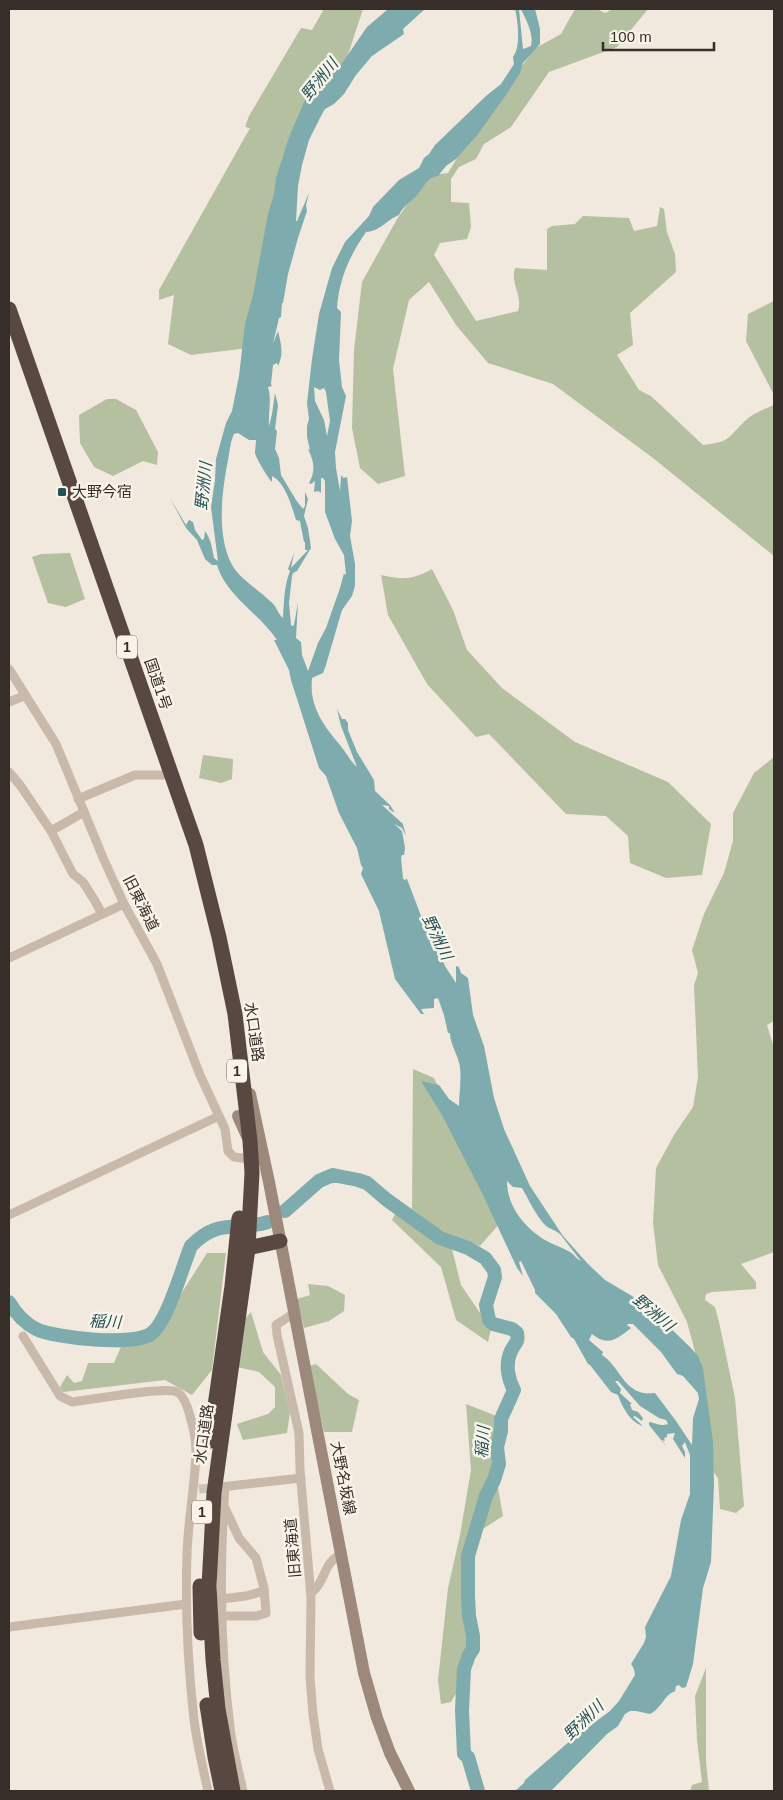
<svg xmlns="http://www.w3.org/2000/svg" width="783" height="1800" font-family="Arial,'Noto Sans JP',sans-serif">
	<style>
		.green { fill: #b4c09f }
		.water { fill: #7eabad; fill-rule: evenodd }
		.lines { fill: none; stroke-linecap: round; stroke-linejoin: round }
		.river { stroke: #7eabad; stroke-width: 14 }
		.street-tunnel { stroke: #ccc4ba; stroke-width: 9; stroke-dasharray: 9 4.5; stroke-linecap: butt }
		.street { stroke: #c9b9aa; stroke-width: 9 }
		.secondary { stroke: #9d887c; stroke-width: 12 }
		.highway { stroke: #584841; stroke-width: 15 }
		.poi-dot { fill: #215357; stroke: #f9f3ea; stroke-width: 2 }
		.labels { text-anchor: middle; stroke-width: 5; stroke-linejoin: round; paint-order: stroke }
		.shield { fill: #f9f3ea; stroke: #716963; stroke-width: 1 }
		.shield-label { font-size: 14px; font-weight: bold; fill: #372e29 }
		.poi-label { font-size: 15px; fill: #372e29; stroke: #f9f3ea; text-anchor: start }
		.street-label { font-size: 15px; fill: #372e29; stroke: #f9f3ea }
		.water-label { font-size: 16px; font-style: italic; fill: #215357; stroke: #f9f3ea }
	</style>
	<rect width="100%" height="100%" fill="#f1e9de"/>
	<g class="green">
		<path d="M324 9H363L341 76 313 101 248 348 191 355 168 344 174 295 159 300V290L250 128 245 127 249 116 301 28 312 30Z"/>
		<path d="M575 9H597L605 13 613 9H648L617 47 549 72 511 127 484 144 476 159 459 167 451 179V202L469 203 471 227 467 239 440 243 434 255 476 321 518 311C523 296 510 283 515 268L547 270V229L552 226 575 224 583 216 629 218 634 231 657 226 660 207 664 209 667 232 675 254 676 272 630 313 633 345 617 355 639 390 651 396 703 445C731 442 727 438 746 420 753 413 765 409 774 405V556L653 458 553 384 488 363 456 325 429 282 409 300 393 369 405 476 378 484 360 468 352 428 354 350 362 282 397 219 416 192 432 175 448 173 468 140 490 112 534 49 561 34Z"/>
		<path d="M774 301V395L746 341 748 314Z"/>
		<path d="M107 399H116L136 410 158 452 157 465 143 461 113 476 94 467 80 443 79 415Z"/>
		<path d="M70 553 85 599 66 607 48 603 32 557 41 554Z"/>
		<path d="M432 569 453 610 467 650 502 688 575 742 668 782 711 824 702 875 666 878 630 863 628 836 606 816 566 814 489 734 476 737 427 684 388 615 381 575C402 580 413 580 432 569Z"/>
		<path d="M203 755 233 759 232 779 221 783 199 778Z"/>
		<path d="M774 757V1021L767 1025 774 1048V1252L741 1264 756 1282V1289L712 1292 706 1294 705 1300 715 1307 719 1322 735 1398 744 1506 736 1513 720 1509 718 1478 707 1463 701 1374 687 1322 658 1265 653 1223 656 1168 674 1135 693 1107 698 1077 694 985 698 973 692 950 704 914 724 873 733 841V813L754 773Z"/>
		<path d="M413 1069 434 1078 473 1157 500 1223 480 1246 441 1232 412 1209Z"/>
		<path d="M395 1214 452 1249 461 1285 491 1329 488 1342 456 1320 441 1267 392 1220Z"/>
		<path d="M207 1253H226L212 1370 192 1395 165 1380 63 1392 60 1387 67 1375 74 1383 82 1381 88 1363H114L123 1342 155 1335Z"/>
		<path d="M308 1284 328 1286 345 1295 344 1311 329 1321 304 1328 297 1299 310 1295Z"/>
		<path d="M251 1312 263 1352 281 1375 290 1412 287 1433 243 1440 237 1424 268 1414 275 1407V1387L259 1372 237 1367 244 1320Z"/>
		<path d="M316 1364 348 1394 359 1400 352 1432H324L309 1366Z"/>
		<path d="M466 1404 494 1415 505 1432 494 1465 503 1516 472 1536 465 1575 470 1646 459 1688 451 1702 441 1704 438 1680 448 1588 460 1535 471 1470Z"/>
		<path d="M706 1668V1762L709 1791H690L692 1785 702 1782 697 1740 695 1696Z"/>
	</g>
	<path class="water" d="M388 9H425L403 29 404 34 372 56 356 75 344 94 334 104 325 109 322 114 309 140 302 165 298 186 296 221H297L309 193 306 205 307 211 298 238 288 274 283 303H282L281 317 279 318 273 344 278 331C281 343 284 354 278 366L277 363 273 365 271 384 272 386 268 387C272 400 268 413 269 426L272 414 275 393 278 405 275 429 277 431 275 449 279 458 281 475 296 500 303 509 305 506V492L308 499 304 516 308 528 311 548 297 571 293 573 292 576 289 603 291 625 292 626 294 625 298 602 296 638 301 642 302 655 308 671 318 643 326 628 340 588 344 573 345 575 346 574 344 555 335 539 325 512V481L323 478H321V493L318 491 314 492 315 481 311 484 309 483C316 471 314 461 308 449L310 450 307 437V426L309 419 307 403 312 359 319 314 332 268 345 242 369 216 373 207 399 180 419 168 424 158 429 154 435 145 486 96 501 84 514 64 513 57C521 47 518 21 515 9H519L523 49 531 46C534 33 526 20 521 9H535L540 29V44L523 63 520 73 506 95 478 134 456 159 446 166 438 176C427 177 424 187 418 194 411 202 403 206 399 215 386 220 381 231 366 232 350 255 339 279 337 308L341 312 339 360 342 387 346 396 335 452 336 468 340 491 341 477 342 475 343 478 347 477 352 521 350 536 355 564V586L352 596 342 610 325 668 323 673 312 678C309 706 323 725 340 745 346 752 350 761 357 767L341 726 337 709 342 719H345L348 723V730L357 752 374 780 375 791 390 805 395 813 389 809V806L382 805 403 824 406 836 402 828 394 824 402 831 405 848 404 855H402L401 858 403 878 404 880 407 879 426 929 436 945 445 966 456 983V966L459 967 461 973 468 978 473 1015 484 1046 494 1098 504 1129 530 1186 563 1236 588 1264 605 1280 632 1296 657 1320 664 1322 690 1347 698 1356 703 1369 713 1442 714 1484 711 1562 703 1588 693 1664 686 1687 682 1688 679 1685 676 1686 675 1691C664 1695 661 1709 650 1714L636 1711H630L625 1714 618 1726 607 1734 551 1791H515L524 1783 525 1780 571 1740 610 1711 619 1701 635 1675 634 1669 631 1664 644 1643 646 1637 645 1627 671 1576 681 1520 690 1494V1455L685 1442 682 1446 685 1452V1458L673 1439 675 1433 667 1434V1437L664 1438 665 1441 662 1440 666 1446 649 1425V1422C656 1423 661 1427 668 1424L666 1420 659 1418 640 1406 618 1381H615L621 1389 620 1393 632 1404H630L632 1410 638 1412 643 1418 642 1421 635 1416 633 1417 643 1426C631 1423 622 1407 618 1395L611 1392 590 1365 588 1364 574 1339 571 1337 556 1314 535 1293V1290L521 1261 519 1262 523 1276 517 1268 482 1193 442 1115 421 1081 439 1085 449 1099 459 1106C459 1091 463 1074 458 1059 455 1050 450 1042 450 1033H448L444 1015 438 998 434 999V1008L421 1009 424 1014H421L395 979 379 911 361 874 363 868 361 865 357 848 339 813 326 776 319 768 291 680 289 670 274 640H277C259 613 227 597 217 565H212L205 559 197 540 186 528 170 498 186 525 189 520 193 522 195 530 202 540 204 539 205 531C211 539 212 548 214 558L218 561 211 507 215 480 216 459 226 423 232 411 239 376 245 324 253 295 268 214 274 194 276 178 289 137 305 100 314 87 338 69 367 27ZM314 387 320 390 324 388 326 392 330 421 327 436 324 420 315 401ZM238 433 249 440H256C256 444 255 448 255 453 256 458 268 478 272 482V476C285 482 292 507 296 520L300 521 304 542H305V550H308L291 568 294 553 288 569 290 571C284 586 284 602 283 618 277 613 277 606 270 601 259 590 240 579 232 565 216 535 222 491 228 460 230 450 230 443 234 434ZM507 1181 513 1187 522 1188C529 1200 536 1216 546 1226 550 1229 555 1230 560 1234L581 1261C576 1259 574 1254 570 1252 562 1247 553 1245 545 1240 524 1227 507 1206 507 1181ZM628 1324H633L661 1352 677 1374 683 1376 698 1393 699 1399 693 1418 692 1445 676 1421 655 1393C651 1393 647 1394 643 1393 622 1388 619 1366 602 1355L603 1352 589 1340 592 1334C608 1347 617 1339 631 1328L627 1325Z"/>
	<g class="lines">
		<g class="river">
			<path d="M285 1211 319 1181 333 1175 358 1180 367 1183 387 1200 440 1238 468 1248 485 1258 494 1270 495 1277 486 1305 489 1320 493 1324 512 1329 517 1333C519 1342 515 1343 511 1351 505 1364 508 1379 514 1390L501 1419V1431L497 1447 499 1464 494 1480 486 1496 468 1556V1596L469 1616 473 1636V1649L469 1655 464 1669 462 1710 464 1754 468 1757 478 1791"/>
			<path d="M9 1302C15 1312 24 1323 36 1329 55 1338 135 1347 152 1333 168 1320 182 1268 191 1246 220 1217 235 1232 268 1222"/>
		</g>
		<path class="street-tunnel" d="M199 1489 219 1487"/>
		<g class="street">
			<path d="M9 669 56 744 104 860 124 904 157 964 200 1075 225 1129 228 1151 234 1157 256 1160"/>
			<path d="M9 702 24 696"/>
			<path d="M9 772 20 785 51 831 73 874 83 882 95 901 102 914"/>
			<path d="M78 799 135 775H171"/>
			<path d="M51 831 84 812"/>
			<path d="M9 958 124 904"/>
			<path d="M9 1215 219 1116"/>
			<path d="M294 1313 276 1325 277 1335 299 1433 300 1470 311 1597 310 1677 313 1714 318 1749 330 1791"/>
			<path d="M23 1336 60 1396 72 1402C89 1400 165 1386 177 1392 189 1398 196 1439 196 1452 195 1486 188 1520 187 1554 185 1609 188 1665 194 1720 197 1744 203 1768 208 1791"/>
			<path d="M221 1487 301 1478"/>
			<path d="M225 1487C219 1570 220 1652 231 1735 234 1754 239 1773 243 1791"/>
			<path d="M311 1593C326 1582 322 1564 341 1554"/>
			<path d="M221 1599 246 1596 264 1591"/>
			<path d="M221 1616H257L266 1613 264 1588 256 1558 239 1538 224 1506"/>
			<path d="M9 1627 186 1604"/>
		</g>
		<g class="secondary">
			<path d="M250 1094 269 1182 364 1673 377 1718 390 1753 409 1791"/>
			<path d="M238 1116 247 1136"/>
		</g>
		<g class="highway">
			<path d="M9 309 196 845 219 937 235 1014 250 1141 252 1173 248 1248 214 1493 209 1586 213 1660 218 1709 233 1791"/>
			<path d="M248 1248 280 1241"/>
			<path d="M210 1441 232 1286 239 1218"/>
			<path d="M200 1586 201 1633"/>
			<path d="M207 1705 215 1757 222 1791"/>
		</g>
	</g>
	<rect class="poi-dot" x="57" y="487" width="10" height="10" rx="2.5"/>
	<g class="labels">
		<g class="shield">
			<rect x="117" y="635.5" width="20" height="23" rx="4"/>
			<rect x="227" y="1059.5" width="20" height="23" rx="4"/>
			<rect x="192" y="1500.5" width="20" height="23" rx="4"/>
		</g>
		<g class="shield-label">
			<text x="127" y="652">1</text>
			<text x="237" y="1076">1</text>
			<text x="202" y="1517">1</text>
		</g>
		<g class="poi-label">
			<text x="72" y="497">大野今宿</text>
		</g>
		<g class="street-label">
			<text transform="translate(158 684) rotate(71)" y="5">国道1号</text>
			<text transform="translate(141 903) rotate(63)" y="5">旧東海道</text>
			<text transform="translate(254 1032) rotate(82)" y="5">水口道路</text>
			<text transform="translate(204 1434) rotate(-82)" y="5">水口道路</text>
			<text transform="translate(343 1478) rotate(79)" y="5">大野名坂線</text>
			<text transform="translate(293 1548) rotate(-95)" y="5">旧東海道</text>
		</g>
		<g class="water-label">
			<text transform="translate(319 79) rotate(-51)" y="6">野洲川</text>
			<text transform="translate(203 486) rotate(-84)" y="6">野洲川</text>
			<text transform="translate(438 937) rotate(64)" y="6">野洲川</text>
			<text transform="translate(654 1312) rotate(40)" y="6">野洲川</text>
			<text transform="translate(105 1321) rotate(3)" y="6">稲川</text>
			<text transform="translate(482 1442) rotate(-86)" y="6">稲川</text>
			<text transform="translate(583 1720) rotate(-44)" y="6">野洲川</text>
		</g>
	</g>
	<rect width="783" height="1800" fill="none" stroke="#372e29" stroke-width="20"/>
	<path d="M603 42v8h111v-8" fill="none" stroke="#372e29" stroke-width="2.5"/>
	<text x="610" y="42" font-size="15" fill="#372e29" stroke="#f9f3ea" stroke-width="4" paint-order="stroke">100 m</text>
</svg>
